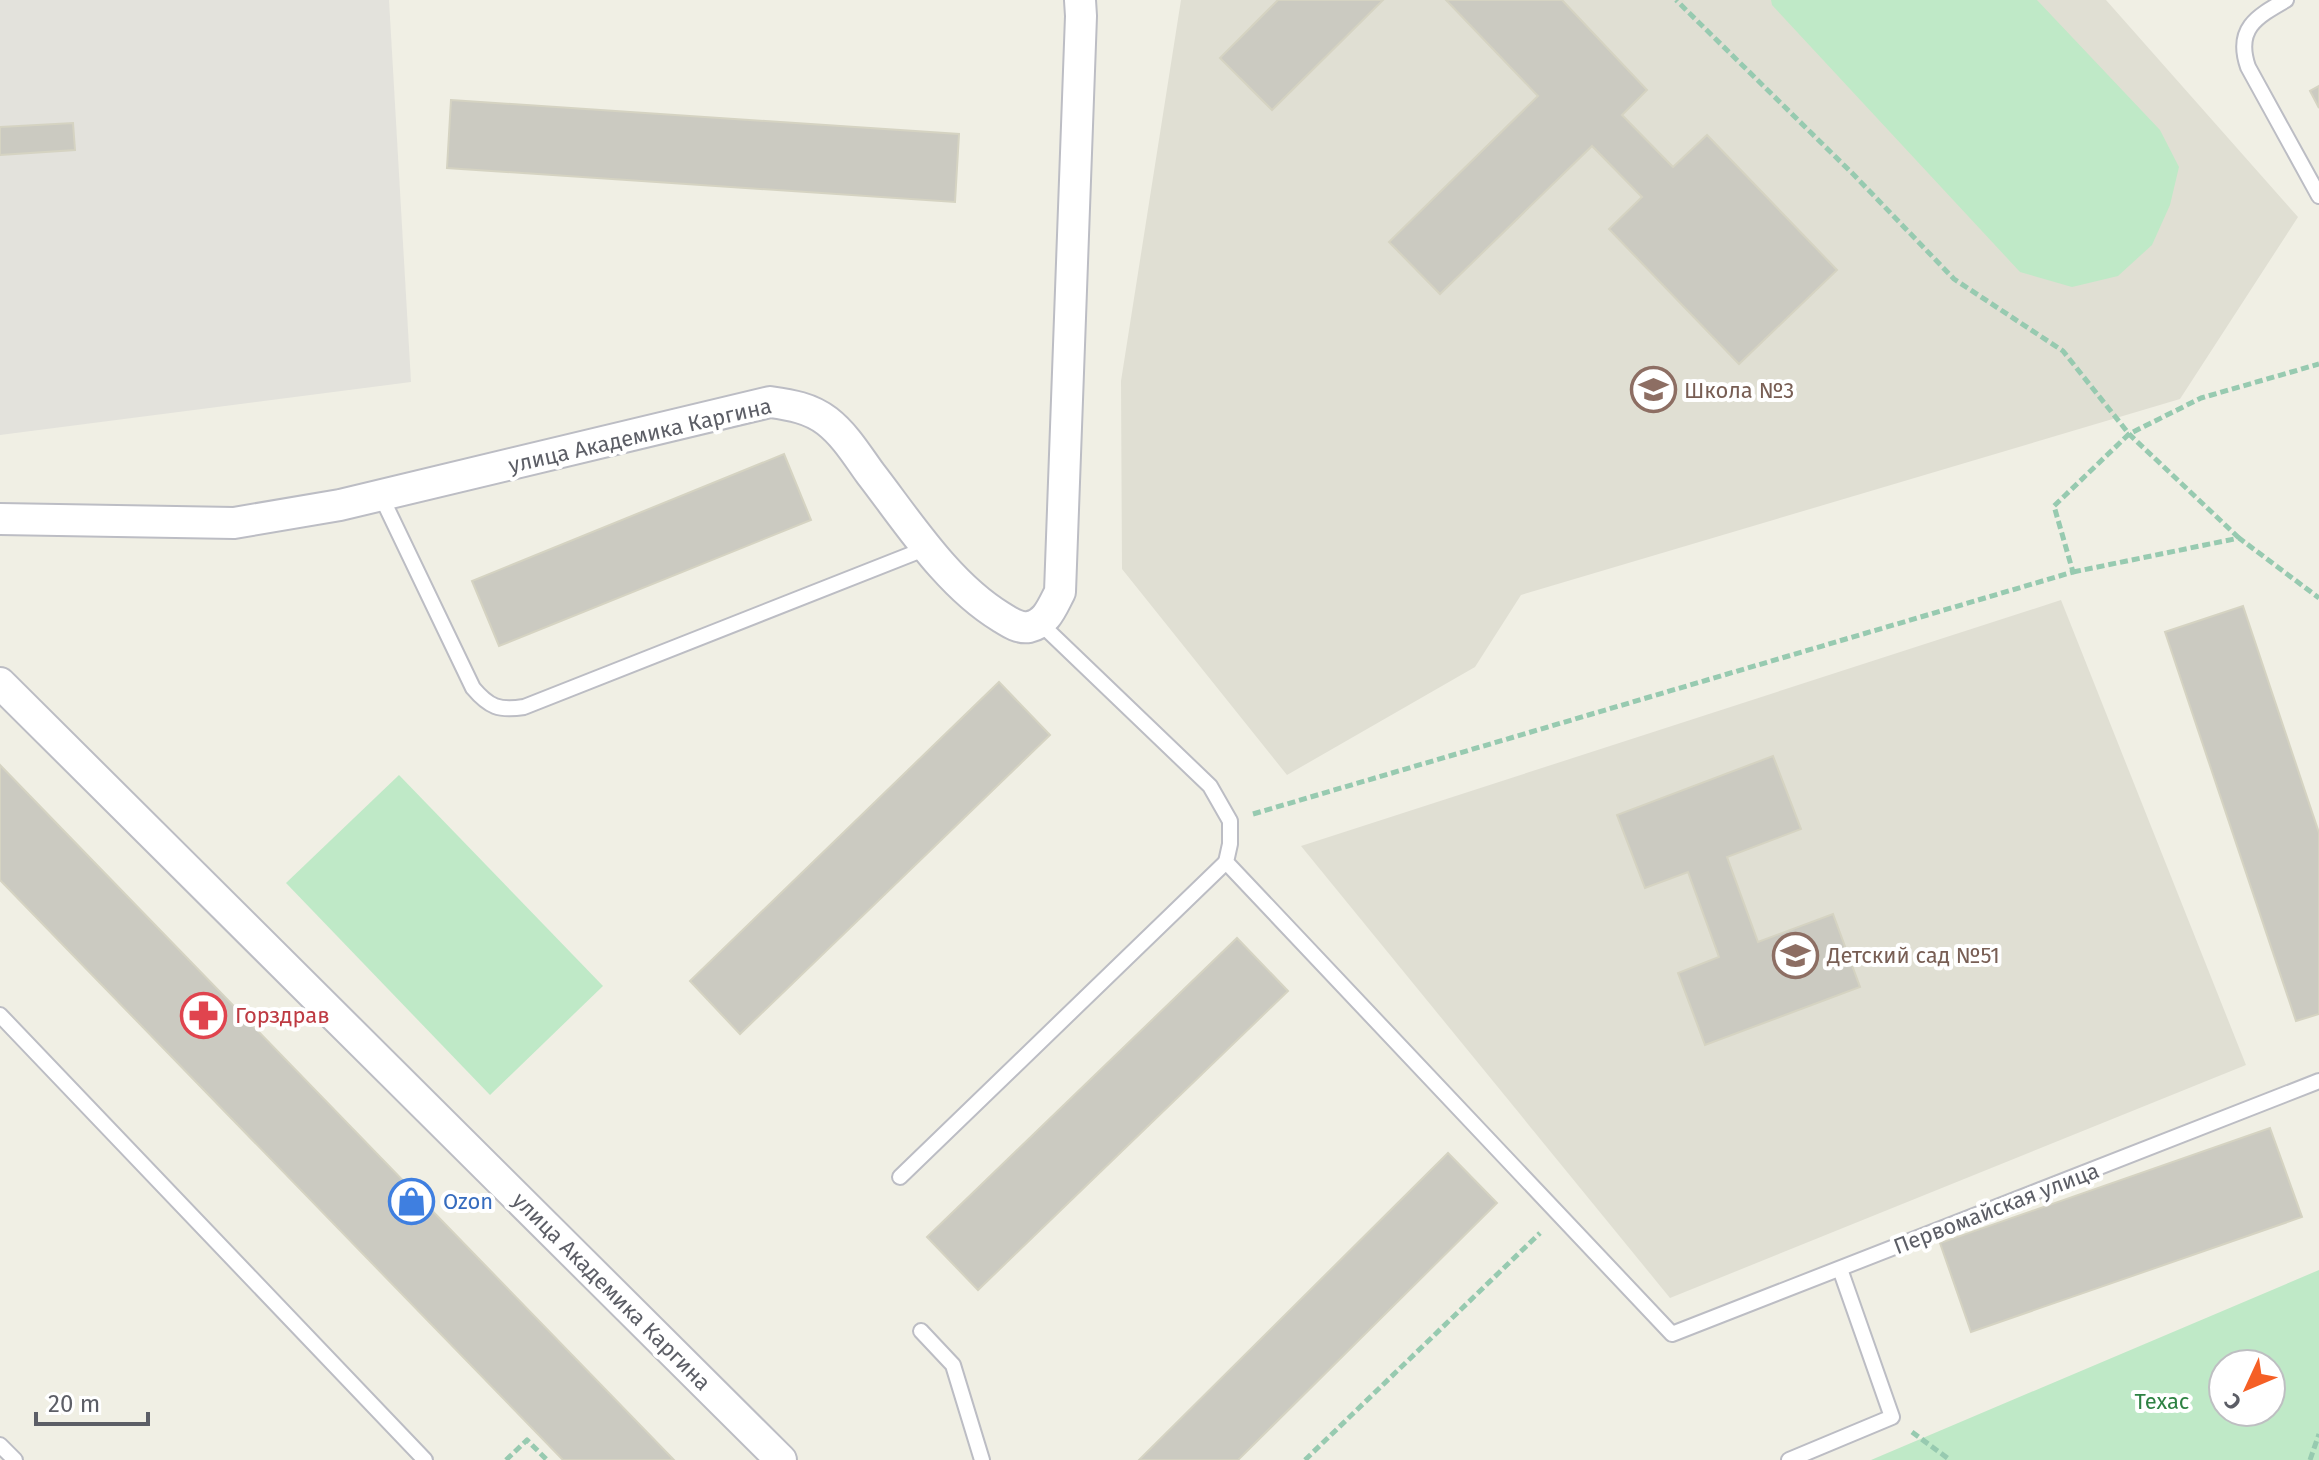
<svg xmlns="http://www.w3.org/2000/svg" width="2319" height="1460" font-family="'Fira Sans',sans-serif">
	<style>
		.industrial { fill: #e3e2dc }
		.education { fill: #e0dfd3 }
		.green { fill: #bfe9c7; fill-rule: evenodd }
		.building { fill: #cbcac1; stroke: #d5d3c2; stroke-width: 2 }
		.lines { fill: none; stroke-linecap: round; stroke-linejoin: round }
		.service-casing { stroke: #bcbdc4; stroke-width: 18 }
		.minor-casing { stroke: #bcbdc4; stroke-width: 34 }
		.path { stroke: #97cab0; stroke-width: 5; stroke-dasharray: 8 4; stroke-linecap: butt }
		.service { stroke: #fff; stroke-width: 14 }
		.minor { stroke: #fff; stroke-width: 30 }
		.labels { text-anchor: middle; stroke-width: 8; stroke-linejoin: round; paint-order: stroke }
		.education-label { font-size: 22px; fill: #785e54; stroke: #fff; text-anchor: start }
		.street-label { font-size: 22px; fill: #5c5e66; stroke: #fff }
		.health-label { font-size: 22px; fill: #be3a42; stroke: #fff; text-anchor: start }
		.shop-label { font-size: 22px; fill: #366cbe; stroke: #fff; text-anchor: start }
		.park-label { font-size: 22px; fill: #2e8243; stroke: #fff }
	</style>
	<rect width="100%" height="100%" fill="#f0efe4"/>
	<path class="industrial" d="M0 0H389L411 382 0 435Z"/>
	<g class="education">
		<path d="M1181 0H2106L2298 217 2180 399 1521 595 1475 667 1287 775 1122 569 1121 381Z"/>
		<path d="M2061 600 2246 1065 1670 1298 1301 846Z"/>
	</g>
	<g class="green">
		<path d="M1771 0H2037L2160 130 2179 167 2170 205 2152 245 2118 276 2072 287 2020 272 1772 5Z"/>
		<path d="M399 775 603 986 490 1095 286 883Z"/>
		<path d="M2319 1270V1460H1871ZM2223 1364H2271V1412H2223Z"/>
	</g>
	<g class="building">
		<path d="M1278 0H1383L1272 110 1220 58Z"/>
		<path d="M1446 0H1562L1647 90 1622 115 1673 167 1707 135 1837 270 1739 364 1609 229 1642 197 1592 146 1440 294 1389 242 1538 96Z"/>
		<path d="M2319 86V108L2310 91Z"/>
		<path d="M451 100 959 134 955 202 447 168Z"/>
		<path d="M73 123 75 150 0 155V127Z"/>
		<path d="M784 454 811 520 499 646 472 581Z"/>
		<path d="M2243 606 2319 833V1014L2296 1021 2165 632Z"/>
		<path d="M999 682 1050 735 740 1034 690 981Z"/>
		<path d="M1773 756 1801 829 1727 857 1758 942 1833 914 1860 987 1705 1045 1678 973 1719 957 1688 872 1645 888 1617 815Z"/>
		<path d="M0 765 674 1460H563L0 880Z"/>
		<path d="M1237 938 1288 991 978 1290 927 1237Z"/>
		<path d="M2270 1128 2302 1217 1971 1332 1940 1243Z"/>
		<path d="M1448 1153 1497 1203 1238 1460H1139Z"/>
	</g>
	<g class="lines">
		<defs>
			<g id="service">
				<path d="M2286 0C2256 17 2235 29 2248 67L2319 196"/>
				<path d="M381 496 473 688C489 707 499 711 524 707L927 548"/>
				<path d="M1040 623 1210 786 1230 821V844L1226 862 1672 1334 2319 1081"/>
				<path d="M0 1015 425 1460"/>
				<path d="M900 1177 1226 862"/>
				<path d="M921 1331 953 1365 982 1460"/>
				<path d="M0 1445 15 1460"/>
				<path d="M1789 1460 1892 1417 1840 1269"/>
			</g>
			<g id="minor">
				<path d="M0 519 234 523 340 505 770 402C791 405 810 408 827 421 845 435 857 455 870 473 908 522 947 584 1001 617 1009 622 1019 629 1029 627 1047 623 1052 607 1060 592L1081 16 1080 0"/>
				<path d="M0 683 781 1460"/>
			</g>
		</defs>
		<use href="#service" class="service-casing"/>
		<use href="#minor" class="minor-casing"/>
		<g class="path">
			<path d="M2239 538 2129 434 2201 398 2319 364"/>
			<path d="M2073 572 2239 538 2319 598"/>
			<path d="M1253 814 2073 572 2054 506 2129 434 2063 351 1954 279 1854 175 1676 0"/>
			<path d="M1912 1432 1950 1460"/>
			<path d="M506 1460 527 1440 547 1460"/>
			<path d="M1305 1460 1540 1233"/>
			<path d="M2310 1460 2319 1434"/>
		</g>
		<use href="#service" class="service"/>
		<use href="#minor" class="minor"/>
	</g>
	<defs>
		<symbol id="school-ring" viewBox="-11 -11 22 22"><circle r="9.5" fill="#fff" stroke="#8d6e63" stroke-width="1.5"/><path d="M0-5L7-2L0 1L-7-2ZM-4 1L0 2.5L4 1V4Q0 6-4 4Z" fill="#8d6e63"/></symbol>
		<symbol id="pharmacy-ring" viewBox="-11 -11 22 22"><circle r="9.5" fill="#fff" stroke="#e0444e" stroke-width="1.5"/><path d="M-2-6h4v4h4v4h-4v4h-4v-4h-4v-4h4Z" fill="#e0444e"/></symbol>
		<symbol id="shop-ring" viewBox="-11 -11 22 22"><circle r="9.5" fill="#fff" stroke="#3f7fe0" stroke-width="1.5"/><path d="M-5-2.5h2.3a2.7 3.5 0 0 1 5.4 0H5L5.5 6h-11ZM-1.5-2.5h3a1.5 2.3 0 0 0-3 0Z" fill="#3f7fe0"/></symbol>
	</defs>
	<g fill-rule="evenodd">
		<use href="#school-ring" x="1628" y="364" width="51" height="51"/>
		<use href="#school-ring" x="1770" y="930" width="51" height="51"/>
		<use href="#pharmacy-ring" x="178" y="990" width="51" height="51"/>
		<use href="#shop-ring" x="386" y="1176" width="51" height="51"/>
	</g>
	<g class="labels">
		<g class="education-label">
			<text x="1684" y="398">Школа №3</text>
			<text x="1827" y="963">Детский сад №51</text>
		</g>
		<g class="street-label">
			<text transform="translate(640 435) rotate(-13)" y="8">улица Академика Каргина</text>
			<text transform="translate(1996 1208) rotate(-21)" y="8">Первомайская улица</text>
			<text transform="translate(612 1291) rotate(45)" y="8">улица Академика Каргина</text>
		</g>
		<g class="health-label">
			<text x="235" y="1023">Горздрав</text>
		</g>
		<g class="shop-label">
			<text x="443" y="1209">Ozon</text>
		</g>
		<g class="park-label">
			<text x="2162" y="1409">Техас</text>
		</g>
	</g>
	<g transform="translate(2247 1388) rotate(226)"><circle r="38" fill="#ffffff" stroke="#bebfc2" stroke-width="2"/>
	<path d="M0-6L14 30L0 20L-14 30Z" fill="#f55f25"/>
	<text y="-12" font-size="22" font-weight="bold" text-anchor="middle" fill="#5c5e66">С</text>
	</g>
	<path d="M36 1412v12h112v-12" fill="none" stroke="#5c5e66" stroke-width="4"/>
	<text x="48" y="1412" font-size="24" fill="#5c5e66" stroke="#ffffff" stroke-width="6" paint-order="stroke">20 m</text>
</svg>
